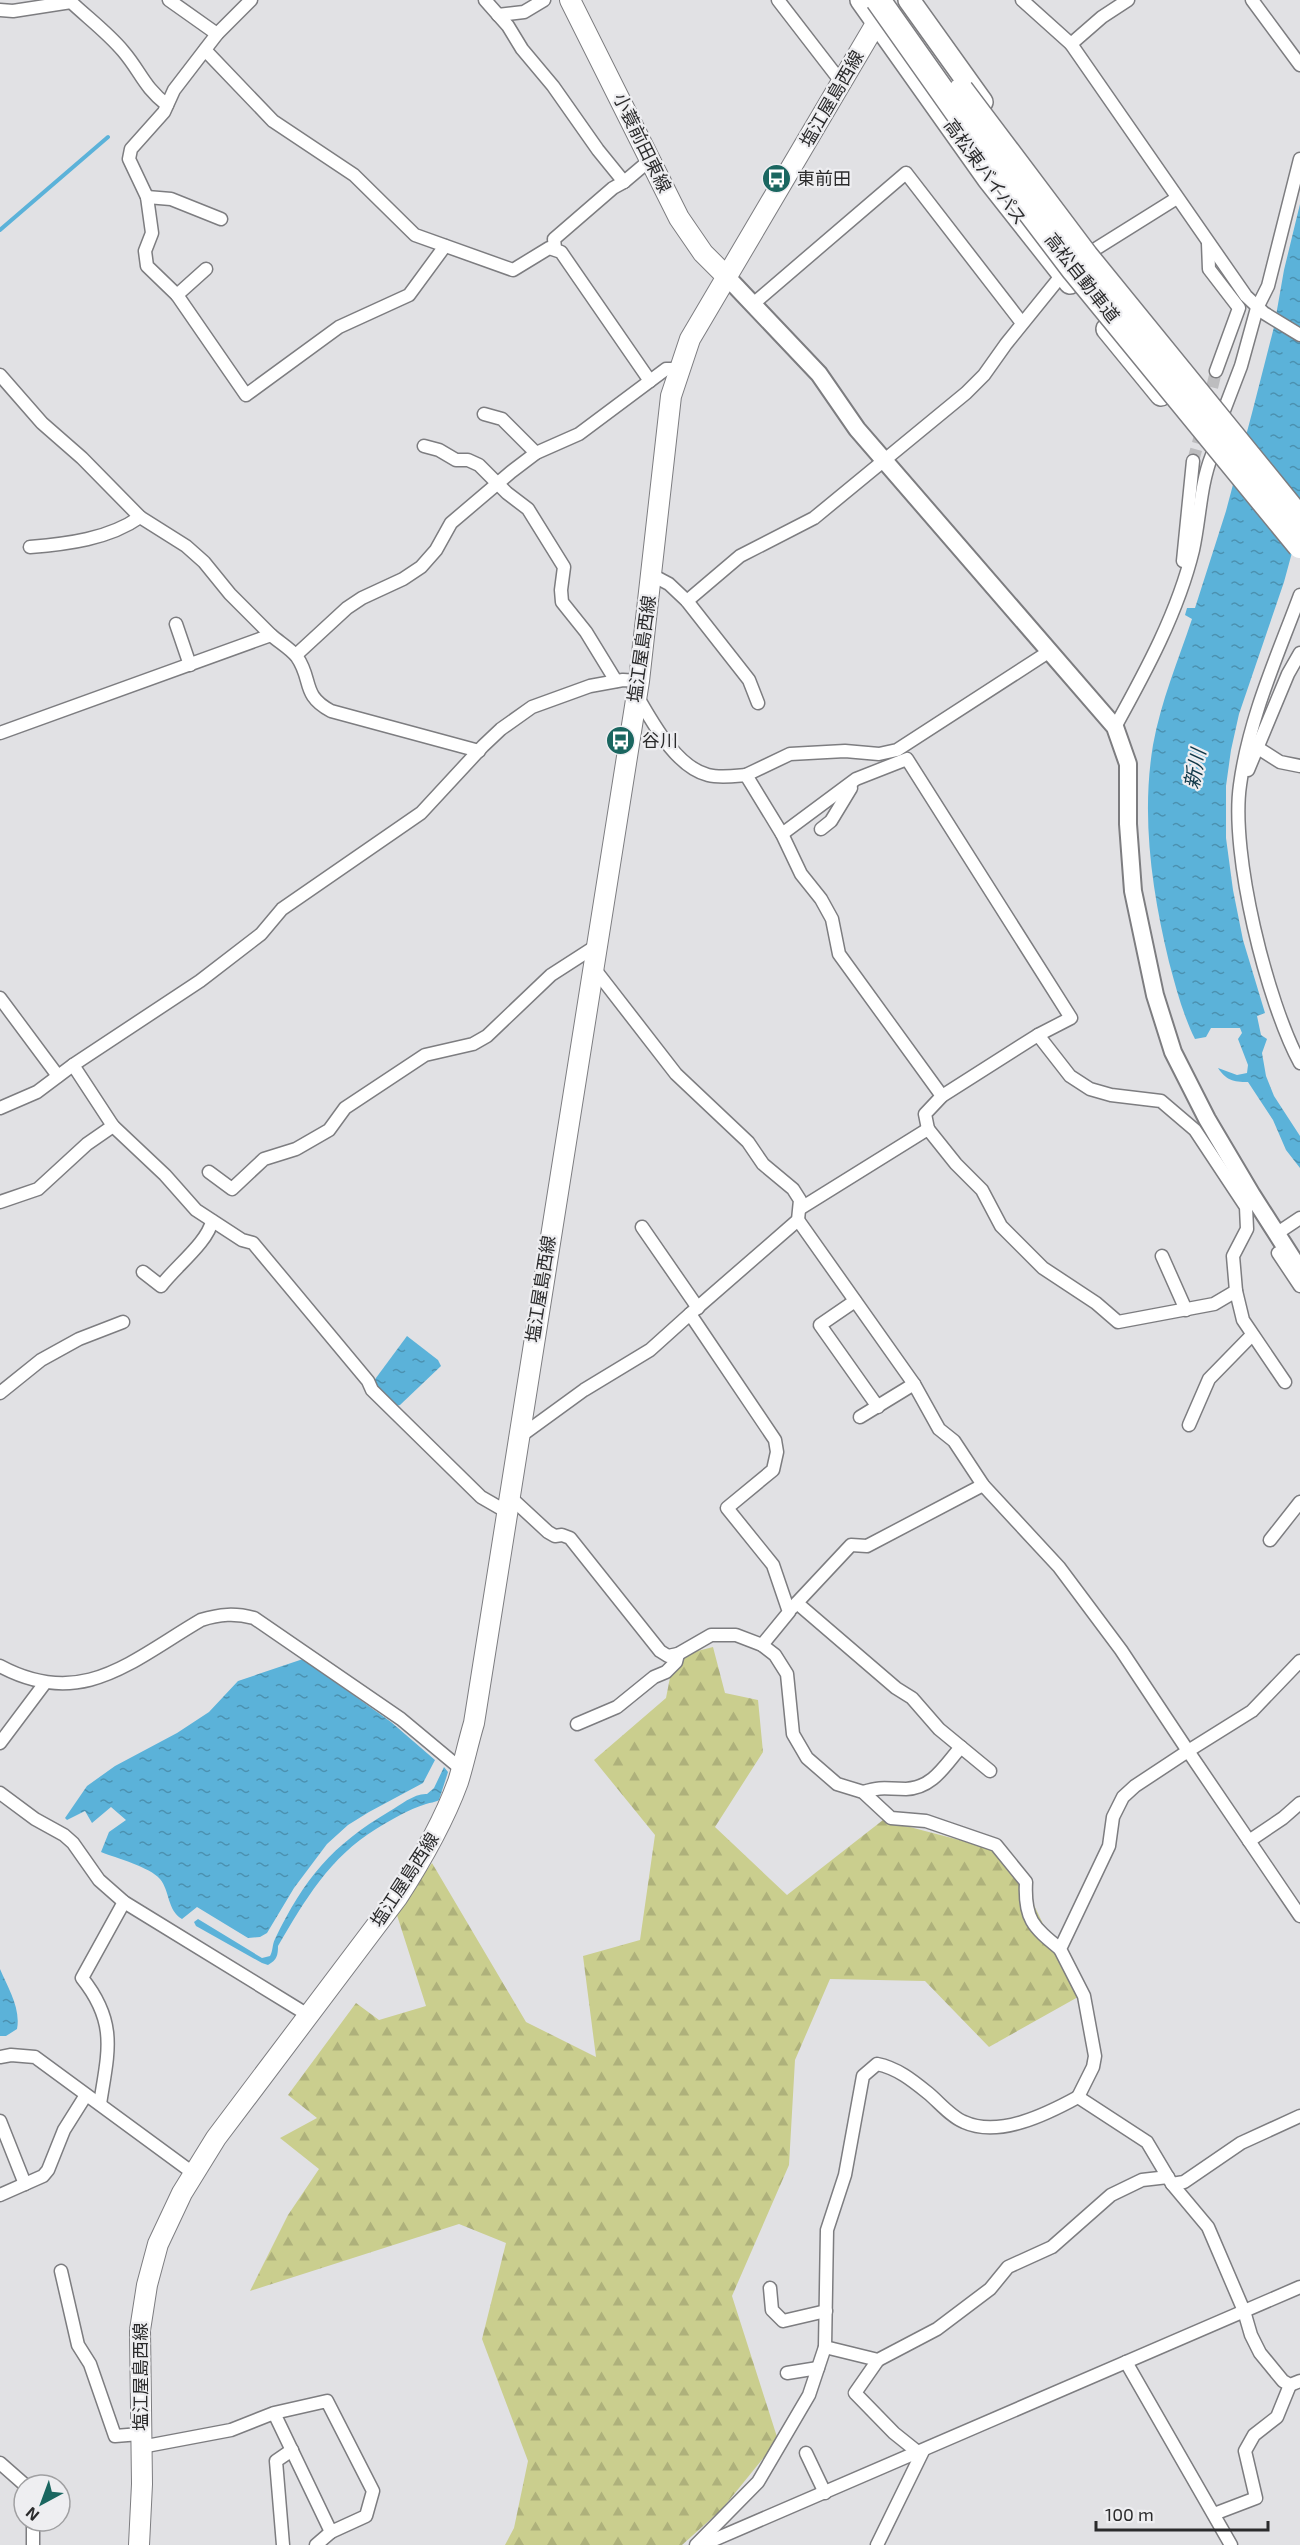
<svg xmlns="http://www.w3.org/2000/svg" width="1300" height="2545" font-family="'Exo 2','Noto Sans JP',sans-serif">
	<style>
		.forest { fill: url(#forest-firs) }
		.water { fill: url(#water-ripples) }
		.lines { fill: none; stroke-linecap: round; stroke-linejoin: round }
		.stream { stroke: #5bb2d9; stroke-width: 4 }
		.minor-tunnel { stroke: #bdbdbf; stroke-width: 12; stroke-dasharray: 12 6; stroke-linecap: butt }
		.minor-casing { stroke: #7d7d80; stroke-width: 15 }
		.tertiary-casing { stroke: #7d7d80; stroke-width: 20 }
		.primary-casing { stroke: #7d7d80; stroke-width: 22 }
		.trunk-casing { stroke: #7d7d80; stroke-width: 24 }
		.minor { stroke: #fff; stroke-width: 12 }
		.tertiary { stroke: #fff; stroke-width: 16 }
		.primary { stroke: #fff; stroke-width: 20 }
		.trunk { stroke: #fff; stroke-width: 21 }
		.motorway-bridge-casing { stroke: #7d7d80; stroke-width: 27; stroke-linecap: butt }
		.motorway-bridge { stroke: #fff; stroke-width: 24 }
		.labels { text-anchor: middle; stroke-width: 4.5; stroke-linejoin: round; paint-order: stroke }
		.street-label { font-size: 18px; fill: #2b2b2c; stroke: #eeeef1 }
		.poi-label { font-size: 18px; fill: #2b2b2c; stroke: #eeeef1; text-anchor: start }
		.water-label { font-size: 20px; font-style: italic; fill: #0f3747; stroke: #eeeef1 }
	</style>
	<defs>
		<pattern id="forest-firs" width="22" height="20" patternUnits="userSpaceOnUse" patternTransform="scale(1.5)"><rect width="22" height="20" fill="#cace8e"/><path d="M5 1l3.5 6h-7zM16 11l3.5 6h-7z" fill="#aeb17b"/></pattern>
		<pattern id="water-ripples" width="26" height="14" patternUnits="userSpaceOnUse" patternTransform="scale(1.5)"><rect width="26" height="14" fill="#5bb2d9"/><path d="M2 4q2-2 4 0t4 0M15 11q2-2 4 0t4 0" fill="none" stroke="#4b91b0"/></pattern>
	</defs>
	<rect width="100%" height="100%" fill="#e1e1e4"/>
	<path class="forest" d="M713 1647 725 1693 758 1700 763 1752 715 1827 787 1895 883 1820 1009 1853 1078 1997 989 2047 925 1981 830 1979 795 2060 789 2165 732 2296 778 2440 722 2509 682 2545H505L514 2528 528 2461 482 2339 506 2243 459 2224 250 2291 288 2215 319 2169 280 2138 317 2118 288 2095 356 2003 379 2020 426 2006 396 1912 432 1863 526 2022 596 2057 583 1956 640 1940 655 1835 594 1760 666 1698 674 1657Z"/>
	<g class="water">
		<path d="M1300 204V523L1284 582 1239 714 1231 750 1226 786V838L1233 890 1243 940 1265 1013 1257 1016 1261 1035 1267 1039 1262 1053 1266 1076 1274 1096 1300 1136V1168L1286 1150 1273 1120 1248 1082C1233 1082 1226 1080 1218 1068L1237 1075 1247 1073 1248 1065 1238 1039 1242 1033 1240 1028H1211L1206 1037 1195 1039C1183 1015 1176 988 1169 962 1152 891 1141 817 1153 745 1161 701 1178 661 1192 619L1185 615 1187 608H1195L1226 511 1252 413 1274 327 1284 270Z"/>
		<path d="M407 1336 438 1360 441 1366 400 1405 396 1406 374 1387 373 1382Z"/>
		<path d="M303 1659 391 1722 435 1760 423 1783 369 1812 348 1825 327 1844 294 1888 267 1933 260 1937 248 1938 197 1907 182 1919C167 1910 170 1891 160 1879 150 1867 116 1858 101 1852L109 1832 126 1820 111 1807 92 1823 85 1811 67 1820 65 1818 87 1786 115 1766 177 1733 209 1712 238 1681Z"/>
		<path d="M444 1767 448 1772 439 1800C434 1803 431 1802 426 1804 409 1809 391 1820 376 1829 330 1857 305 1900 278 1946 278 1955 277 1960 268 1965L262 1963 196 1926 194 1922 198 1919 262 1958 270 1956C273 1951 272 1945 275 1939 304 1879 332 1845 390 1811 400 1805 415 1793 427 1794L434 1788Z"/>
		<path d="M0 1969C8 1988 21 2008 17 2029L6 2036H0Z"/>
	</g>
	<g class="lines">
		<path class="stream" d="M0 230 108 137"/>
		<g class="minor-tunnel">
			<path d="M1208 405 1216 371"/>
			<path d="M1193 461 1203 425"/>
		</g>
		<defs>
			<g id="minor">
				<path d="M169 0 217 34"/>
				<path d="M485 0 508 26 522 49 553 86 598 150 624 182 650 160"/>
				<path d="M778 0 842 83"/>
				<path d="M1022 0 1071 44 1246 296 1264 313 1300 335"/>
				<path d="M1252 0 1300 65"/>
				<path d="M0 10 13 11 71 2C88 18 108 33 123 51 141 72 143 86 167 105"/>
				<path d="M498 15 524 12 544 0"/>
				<path d="M1071 44 1102 17 1128 0"/>
				<path d="M205 50 273 121 354 175 415 235 513 270 549 248 561 252 650 381"/>
				<path d="M147 197 171 199 221 219"/>
				<path d="M1208 243 1209 269 1239 308 1216 371"/>
				<path d="M555 248 554 239 613 188 624 182"/>
				<path d="M1081 258 1177 198"/>
				<path d="M206 269 177 295 246 395 339 327 409 295 445 246"/>
				<path d="M177 295 147 266 145 251 152 233 147 197 129 159 131 149 164 112 174 90 217 34 251 0"/>
				<path d="M753 304 906 173 1022 323"/>
				<path d="M0 375 42 423 82 458 140 517"/>
				<path d="M1223 413 1241 366 1257 308 1268 286 1300 159"/>
				<path d="M484 414 502 419 536 453"/>
				<path d="M424 446 439 450 456 460H468L479 465 507 493 528 509 564 567 561 590 562 602 586 632 616 681"/>
				<path d="M30 547C67 544 109 539 140 517L186 546 204 562 230 594 271 635"/>
				<path d="M1183 561 1193 461"/>
				<path d="M652 575 669 584 687 601 749 680 758 703"/>
				<path d="M1300 595C1277 657 1249 718 1240 785 1230 854 1267 1002 1300 1063"/>
				<path d="M687 601 740 556 814 518 966 393 984 375 1006 344 1065 271"/>
				<path d="M176 624 190 665"/>
				<path d="M296 655 347 608 362 598 403 579 421 567 436 550 451 523 511 472 536 453 579 434 666 369H679"/>
				<path d="M637 696C653 723 676 767 708 775 720 778 734 776 746 775L782 834 801 874 821 899 832 919 839 954 942 1096"/>
				<path d="M1115 727C1146 671 1178 612 1193 550 1200 518 1200 485 1212 455"/>
				<path d="M0 733 271 635C279 642 291 649 297 657 313 680 301 695 331 711L479 751"/>
				<path d="M1258 748 1280 762 1300 766"/>
				<path d="M1248 770 1288 674 1300 653"/>
				<path d="M746 775 790 754 845 751 879 754 897 750 1050 651"/>
				<path d="M821 829 831 821 851 788"/>
				<path d="M782 834 856 779 907 759 1071 1018 1038 1035"/>
				<path d="M593 967 676 1074 748 1142 763 1164 793 1189 800 1200 798 1220 690 1314"/>
				<path d="M0 998 58 1076"/>
				<path d="M73 1065 113 1126 165 1175 196 1210 242 1240 253 1243 368 1381 372 1390 481 1497 507 1512"/>
				<path d="M0 1108 37 1092 73 1065 200 981 261 934 282 909 421 813 483 746 501 729 532 707 590 686 623 680 639 681"/>
				<path d="M928 1129 925 1114 942 1096 1038 1035 1070 1076 1090 1089 1111 1095 1161 1101 1195 1130 1246 1207 1247 1229 1233 1256 1236 1291"/>
				<path d="M209 1172 232 1189 264 1159 296 1149 329 1130 345 1108 425 1055 473 1044 487 1036 551 975 596 946"/>
				<path d="M0 1202 38 1189 87 1144 113 1126"/>
				<path d="M801 1208 928 1129 956 1164 982 1190 1001 1226 1043 1268 1096 1303 1118 1322 1214 1304 1236 1291 1243 1320 1285 1382"/>
				<path d="M798 1220 914 1384 939 1429 954 1441 983 1485 1059 1567 1121 1650 1188 1751 1252 1711 1300 1661"/>
				<path d="M642 1227 698 1308"/>
				<path d="M1276 1234 1300 1218"/>
				<path d="M1278 1253 1300 1286"/>
				<path d="M1162 1256 1186 1310"/>
				<path d="M143 1272 161 1286C175 1267 208 1242 212 1221"/>
				<path d="M855 1301 820 1325 878 1407"/>
				<path d="M0 1393 41 1360 79 1339 123 1322"/>
				<path d="M860 1417 914 1384"/>
				<path d="M1189 1425 1209 1379 1252 1335"/>
				<path d="M518 1438 584 1390 650 1350 690 1314 775 1440 777 1452 773 1470 727 1508 773 1565 789 1612 762 1645"/>
				<path d="M509 1496 548 1532 555 1536 562 1535 570 1538 660 1651 668 1656 678 1654 711 1635H736L762 1645 775 1655 787 1674 793 1734 807 1758 837 1784 863 1792 891 1818 926 1821 996 1845 1026 1882C1024 1919 1033 1927 1060 1949"/>
				<path d="M1270 1540 1300 1502"/>
				<path d="M797 1603 896 1688 912 1698 939 1729 990 1771"/>
				<path d="M792 1608 851 1545 867 1546 983 1485"/>
				<path d="M0 1666C82 1710 131 1661 201 1620 220 1614 235 1613 254 1618L401 1719 461 1769"/>
				<path d="M577 1724 617 1707 654 1677 666 1672 676 1662 678 1654"/>
				<path d="M0 1743 45 1683"/>
				<path d="M863 1792C884 1786 885 1789 906 1789 933 1788 945 1765 961 1747"/>
				<path d="M0 1793 35 1819 64 1835 73 1843 99 1880 124 1902 308 2015"/>
				<path d="M1249 1841 1283 1818 1300 1803"/>
				<path d="M0 2057 11 2055 35 2057 193 2173"/>
				<path d="M1078 2097 1093 2067 1095 2056 1084 1996 1060 1949 1109 1846 1113 1817 1123 1797 1135 1786 1188 1751 1300 1916"/>
				<path d="M100 2104C108 2052 118 2023 82 1978L124 1902"/>
				<path d="M0 2121 25 2184"/>
				<path d="M1172 2184 1184 2182 1241 2143 1300 2116"/>
				<path d="M0 2195 43 2176 48 2170 64 2130 86 2095"/>
				<path d="M61 2271 78 2345 90 2364 115 2436 140 2434"/>
				<path d="M770 2288 772 2310 783 2321 826 2311"/>
				<path d="M825 2347 878 2360 937 2329 990 2289 1008 2267 1052 2247 1111 2195 1142 2180 1168 2177"/>
				<path d="M878 2360 855 2393 894 2433 919 2453"/>
				<path d="M1126 2362 1231 2545"/>
				<path d="M787 2373 818 2368"/>
				<path d="M141 2447 231 2430 274 2413 327 2401 373 2491 366 2516 331 2532 274 2413"/>
				<path d="M806 2453 825 2493"/>
				<path d="M0 2463 25 2485"/>
				<path d="M1214 2514 1256 2498 1245 2451 1254 2435 1277 2417 1290 2385"/>
				<path d="M33 2521V2545"/>
				<path d="M283 2545 276 2461 292 2450"/>
				<path d="M316 2545 331 2532"/>
				<path d="M696 2545 758 2482 809 2395 825 2347 827 2230 845 2175 863 2076 877 2064C897 2068 912 2080 928 2093 939 2102 951 2117 964 2122 999 2138 1047 2114 1078 2097L1147 2142 1172 2184 1208 2227 1244 2311 1251 2335 1260 2353 1283 2381 1290 2385 1300 2381"/>
				<path d="M702 2545 1300 2287"/>
				<path d="M877 2545 923 2451"/>
			</g>
			<path id="tertiary" d="M727 277 819 374 857 429 1115 727 1128 764V824L1133 891 1155 995 1173 1052 1207 1119 1252 1195 1300 1270"/>
			<g id="primary">
				<path d="M570 0 679 218 703 253 727 277"/>
				<path d="M139 2545 142 2484 140 2330 147 2285 158 2244 182 2193 216 2138 397 1898C421 1861 443 1823 458 1782 464 1763 468 1743 474 1723L639 681 671 396 690 339 884 10"/>
			</g>
			<g id="trunk">
				<path d="M861 0 988 179 1070 283"/>
				<path d="M909 0 982 102"/>
				<path d="M1107 329 1161 395"/>
			</g>
		</defs>
		<use href="#minor" class="minor-casing"/>
		<use href="#tertiary" class="tertiary-casing"/>
		<use href="#primary" class="primary-casing"/>
		<use href="#trunk" class="trunk-casing"/>
		<use href="#minor" class="minor"/>
		<use href="#tertiary" class="tertiary"/>
		<use href="#primary" class="primary"/>
		<use href="#trunk" class="trunk"/>
		<defs>
			<g id="motorway-bridge">
				<path d="M878 0 998 170 1074 270 1300 546"/>
				<path d="M961 90 1086 256 1300 519"/>
			</g>
		</defs>
		<use href="#motorway-bridge" class="motorway-bridge-casing"/>
		<use href="#motorway-bridge" class="motorway-bridge"/>
	</g>
	<defs>
		<symbol id="bus-disc" viewBox="-11 -11 22 22"><circle r="9.5" fill="#1a6660" stroke="#eeeef1"/><path d="M-5-6H5V4H4V6H2V4H-2V6H-4V4H-5ZM-3.5-4V0h7V-4ZM-3.5 1.2v1.5H-2V1.2ZM2 1.2v1.5H3.5V1.2Z" fill="#fff"/></symbol>
	</defs>
	<g fill-rule="evenodd">
		<use href="#bus-disc" x="760" y="162" width="33" height="33"/>
		<use href="#bus-disc" x="604" y="724" width="33" height="33"/>
	</g>
	<g class="labels">
		<g class="street-label">
			<text transform="translate(832 99) rotate(-60)" y="6">塩江屋島西線</text>
			<text transform="translate(642 143) rotate(64)" y="6">小蓑前田東線</text>
			<text transform="translate(985 172) rotate(54)" y="6">高松東バイパス</text>
			<text transform="translate(1082 278) rotate(52)" y="6">高松自動車道</text>
			<text transform="translate(642 649) rotate(-82)" y="6">塩江屋島西線</text>
			<text transform="translate(541 1289) rotate(-81)" y="6">塩江屋島西線</text>
			<text transform="translate(405 1880) rotate(-57)" y="6">塩江屋島西線</text>
			<text transform="translate(141 2377) rotate(-90)" y="6">塩江屋島西線</text>
		</g>
		<g class="poi-label">
			<text x="797" y="185">東前田</text>
			<text x="642" y="747">谷川</text>
		</g>
		<g class="water-label">
			<text transform="translate(1195 769) rotate(-79)" y="7">新川</text>
		</g>
	</g>
	<g transform="translate(42 2503) rotate(221)"><circle r="28" fill="#eeeef1" stroke="#a0a0a2" stroke-width="1.5"/>
	<path d="M0-4.5L10 22L0 15L-10 22Z" fill="#1a6660"/>
	<text y="-9" font-size="16" font-weight="bold" text-anchor="middle" fill="#2b2b2c">N</text>
	</g>
	<path d="M1096 2521v9h172v-9" fill="none" stroke="#2b2b2c" stroke-width="3"/>
	<text x="1105" y="2521" font-size="18" fill="#2b2b2c" stroke="#eeeef1" stroke-width="4.5" paint-order="stroke">100 m</text>
</svg>
